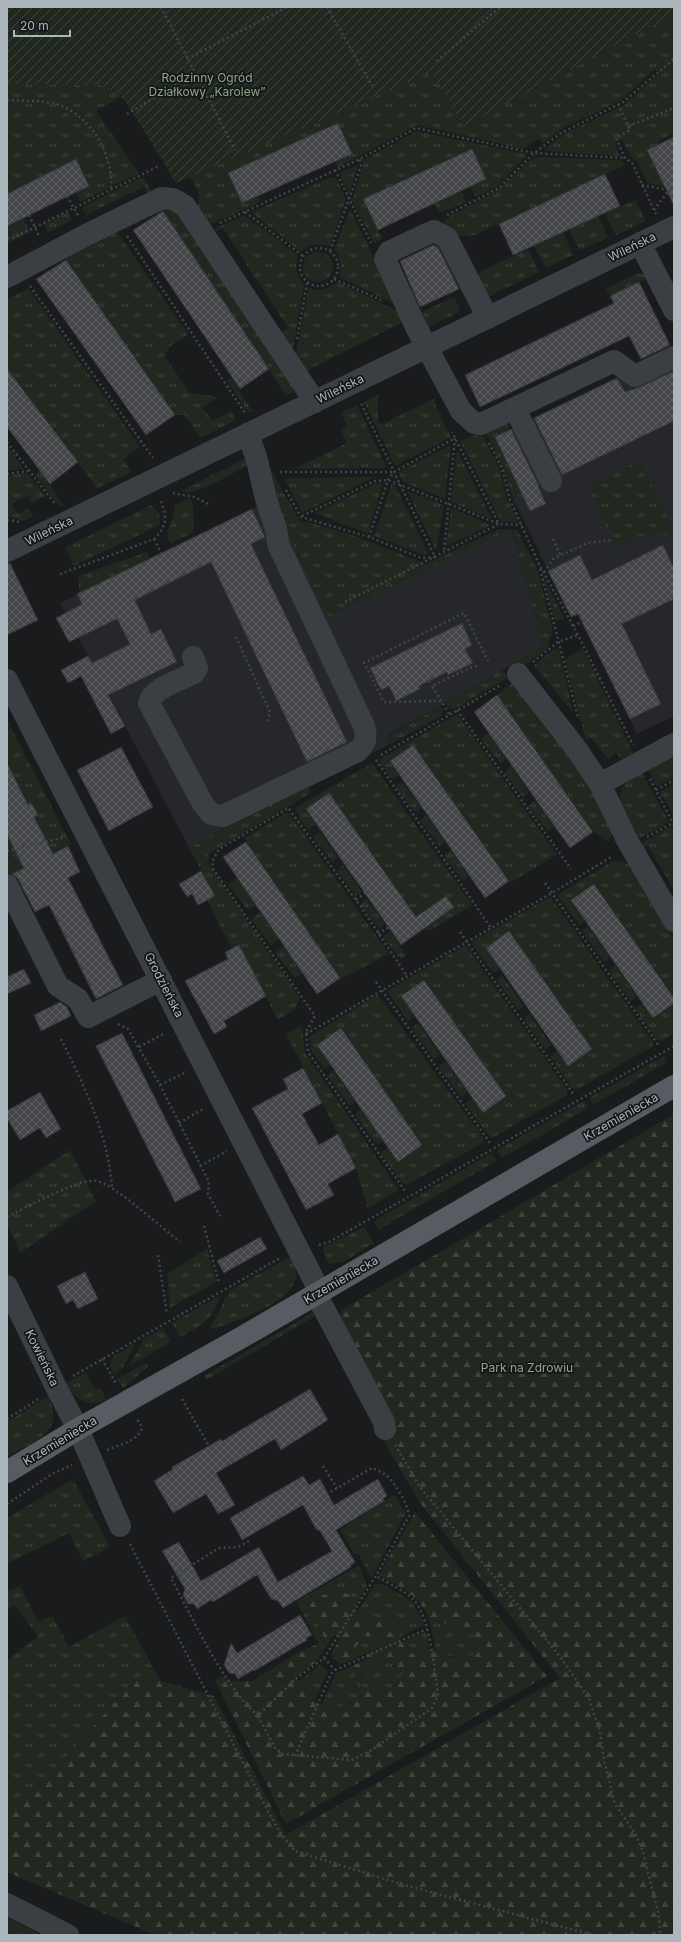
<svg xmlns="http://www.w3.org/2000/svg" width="681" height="1942" font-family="Inter,sans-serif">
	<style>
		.built { fill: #26272a }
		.grass { fill: url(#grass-tufts) }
		.forest { fill: url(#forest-firs); fill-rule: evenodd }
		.garden { fill: url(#garden-furrows) }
		.building { fill: url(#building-cross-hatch); stroke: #343539 }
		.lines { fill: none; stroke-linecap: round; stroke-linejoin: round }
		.path { stroke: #404549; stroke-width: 2.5; stroke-dasharray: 2 3; stroke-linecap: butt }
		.minor { stroke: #3b3e42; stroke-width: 22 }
		.major { stroke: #565c61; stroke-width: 22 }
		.labels { text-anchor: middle; stroke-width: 3.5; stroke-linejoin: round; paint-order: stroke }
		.park-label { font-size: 12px; fill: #8ba982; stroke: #151618 }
		.street-label { font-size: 12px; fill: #acb6bd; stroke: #151618 }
	</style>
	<defs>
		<pattern id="grass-tufts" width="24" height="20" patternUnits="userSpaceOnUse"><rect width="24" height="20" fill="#21281f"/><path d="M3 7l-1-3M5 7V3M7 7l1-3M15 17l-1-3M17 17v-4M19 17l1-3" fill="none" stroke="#3f453e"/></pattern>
		<pattern id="forest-firs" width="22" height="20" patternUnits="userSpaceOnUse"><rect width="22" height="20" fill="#21281f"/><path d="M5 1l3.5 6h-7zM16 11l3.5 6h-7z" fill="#3f453e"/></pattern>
		<pattern id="garden-furrows" width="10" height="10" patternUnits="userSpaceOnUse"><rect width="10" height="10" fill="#21281f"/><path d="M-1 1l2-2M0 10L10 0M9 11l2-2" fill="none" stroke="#3f453e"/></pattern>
		<pattern id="building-cross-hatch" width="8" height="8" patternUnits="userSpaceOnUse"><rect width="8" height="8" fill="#44464a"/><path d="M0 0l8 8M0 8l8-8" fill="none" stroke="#5c5e62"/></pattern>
	</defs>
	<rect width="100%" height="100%" fill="#1a1b1d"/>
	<g class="built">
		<path d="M674 369V716L637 734 578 614 571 617 513 499 522 495 495 437 618 378 650 380Z"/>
		<path d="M277 497 294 547 329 616 511 529 544 646 387 736 390 744 189 847 60 603Z"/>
	</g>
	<g class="grass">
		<path d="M674 14V133L659 141 664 186 648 183 637 161 631 157 622 139 615 143 620 156 545 151 544 149 562 135 622 106 660 73 655 69 620 101 567 126 543 143 539 138 523 149 417 125 339 167 335 161 352 153 338 123 228 173 242 203 258 197 260 201 257 204 213 223 207 224 197 208C202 196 197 188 190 177L433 71 464 127Z"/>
		<path d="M7 84 100 85 112 89 121 96 96 111 139 173 80 202 76 192V160L7 194Z"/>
		<path d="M417 131 525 154 526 156 498 186 476 197 470 187 486 179 472 149 364 199 382 239 374 243 352 200 363 166V160Z"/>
		<path d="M535 157 622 160 625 165 475 235C464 238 444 235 444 220L447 218 498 190 531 159Z"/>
		<path d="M358 165 349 194 339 173Z"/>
		<path d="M142 177 155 195 150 198 144 187 86 215 82 207Z"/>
		<path d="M331 177 336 178 346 199 330 246C318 243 311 243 301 252L251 212Z"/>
		<path d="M462 191 466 202 440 213 434 204Z"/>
		<path d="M635 200 646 221 617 235 614 233 605 213Z"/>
		<path d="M161 207H173L296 390 286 396Z"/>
		<path d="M350 209 398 306 339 277C343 267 341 258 334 249Z"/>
		<path d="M68 212 72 220 48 233 44 224Z"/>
		<path d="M244 215 256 225 260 226 298 256C295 267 296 275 304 284L292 353 279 333 288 328 223 228 213 233 217 228Z"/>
		<path d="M598 216 608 238 580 250 569 229Z"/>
		<path d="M23 218 30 232 7 244V223L8 225Z"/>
		<path d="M116 230 188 334 168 348 165 357 167 360 190 393 218 397 202 408 213 421 231 411 236 420 200 438 185 415H175L65 259Z"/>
		<path d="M563 232 573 255 546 268 534 246Z"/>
		<path d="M528 249 539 272 485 298 478 275 481 271Z"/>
		<circle cx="318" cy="267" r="15"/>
		<path d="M638 273 651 277 610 296 606 288Z"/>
		<path d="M337 282 400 312 405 321 304 372 295 358 309 287C319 293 328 289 337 282Z"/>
		<path d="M28 288 140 447 123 459 132 472 97 488 7 369V300Z"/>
		<path d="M451 298 455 299 460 310 459 312 424 329 420 313Z"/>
		<path d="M231 378 253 412H248L227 381Z"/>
		<path d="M378 395V422L382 424 435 398 436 406 451 437 395 466 364 402Z"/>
		<path d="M357 405 387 468 294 469 347 443 341 430 347 425 341 412Z"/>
		<path d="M506 421 510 430 495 437 523 495 513 499 502 465 486 432Z"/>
		<path d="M481 433 499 468 507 499 519 522H501L460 441Z"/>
		<path d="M7 445 24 469 7 471Z"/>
		<path d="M451 445 445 499 403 482 398 472Z"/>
		<path d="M457 450 492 519 451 502Z"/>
		<path d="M250 456 251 463C238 470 193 499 181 491Z"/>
		<path d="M641 460 673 532 667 535 640 536 616 547 588 487Z"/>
		<path d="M268 464 300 522H308L358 537 425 564 499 529 517 530 538 571 553 632 547 649 520 669 515 662 544 646 511 529 329 617 294 547 277 498Z"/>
		<path d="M40 470 63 505 60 507 35 475Z"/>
		<path d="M27 473 45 496 32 503 28 496 12 504 18 514 28 508 33 516 24 521 7 517V476Z"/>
		<path d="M375 477 302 513 284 478Z"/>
		<path d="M383 483 368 534 315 513 375 484Z"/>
		<path d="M392 483 395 485 428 553 424 555 374 536Z"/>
		<path d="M407 491 444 505 436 551Z"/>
		<path d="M188 499 192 500 193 503 194 532 171 544 167 536 176 504Z"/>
		<path d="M151 505C158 511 163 518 158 526L73 566 66 547Z"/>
		<path d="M451 508 491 525 446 546Z"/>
		<path d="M147 552 150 558 80 593 78 576Z"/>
		<path d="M543 575 565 620H555Z"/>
		<path d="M554 649 559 650 573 713 534 665Z"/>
		<path d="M583 649 635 757 624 763 616 752 608 759 590 737 586 741 565 659Z"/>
		<path d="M502 670 507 676V678L455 709 448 708 446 702Z"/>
		<path d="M516 681 549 720 611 823 612 834 608 842 593 831 497 695Z"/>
		<path d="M440 706 443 710 442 716 390 744 387 737Z"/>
		<path d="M457 714 557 855 511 882 413 745 390 761 399 775 392 780 380 763V759Z"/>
		<path d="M7 720 71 844 10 875 7 869V835L12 844 40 829 34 817 37 815 31 803 28 805 7 763Z"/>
		<path d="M488 732 506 759 500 763 481 739Z"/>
		<path d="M674 751V777L657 787 647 767Z"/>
		<path d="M372 763 472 905 429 931 425 929 329 793 306 809 316 824 308 830 299 818 295 808Z"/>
		<path d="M511 766 529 793 523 797 504 773Z"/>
		<path d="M641 771 669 822 640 838 620 804C618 787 628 780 641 771Z"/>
		<path d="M402 781 421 808 415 812 396 787Z"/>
		<path d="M674 784V817L660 792Z"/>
		<path d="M307 786 310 790 309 794 208 854 209 865 300 998 294 1010 278 1020 239 945 232 949 207 900 215 896 189 847Z"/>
		<path d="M535 800 554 827 548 831 528 807Z"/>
		<path d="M287 813 290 814 389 954 343 978H340L244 838Z"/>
		<path d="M426 815 445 842 439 846 420 821Z"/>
		<path d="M671 826 674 832V890L648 846 644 848 642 843Z"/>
		<path d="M319 831 338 858 332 862 313 837Z"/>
		<path d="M451 850 469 876 463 881 444 856Z"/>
		<path d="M613 861H622L631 865 674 940V998L595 884 571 900 585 920 580 925 557 895Z"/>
		<path d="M343 865 362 892 356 896 337 871Z"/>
		<path d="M237 878 256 905 248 910 228 885Z"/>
		<path d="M366 898 385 925 379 929 360 904Z"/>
		<path d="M548 898H551L653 1042V1046L576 1090 572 1088 550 1056 557 1051 568 1065 592 1048 510 932 486 948 500 969 493 973 472 944 473 941Z"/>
		<path d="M260 912 279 939 271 945 251 920Z"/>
		<path d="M588 927 610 958 604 962 583 933V930Z"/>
		<path d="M390 931 406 956 401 959 383 937Z"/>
		<path d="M284 946 303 973 295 978 275 953Z"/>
		<path d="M464 946H466L568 1091 567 1095 492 1138 489 1136 466 1105 467 1102 473 1098 483 1113 506 1096 424 980 401 996 414 1016 408 1021 387 991Z"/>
		<path d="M615 965 637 997 631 1001 609 972Z"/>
		<path d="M502 975 524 1006 518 1010 497 981Z"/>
		<path d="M378 995 484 1139 483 1143 406 1185 403 1184 382 1155 381 1152 388 1147 340 1029 317 1045 330 1064 325 1069 311 1050 310 1036Z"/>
		<path d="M643 1003 653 1018 674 1003V1034L662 1041 657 1040 635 1009 636 1007Z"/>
		<path d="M529 1013 551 1045 545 1049 524 1020Z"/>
		<path d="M418 1023 440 1055 434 1059 412 1029 413 1027Z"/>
		<path d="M302 1026 305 1053 399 1190 368 1208 356 1168 286 1034Z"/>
		<path d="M664 1056 667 1062 593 1105 589 1098Z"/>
		<path d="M445 1061 467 1092 461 1097 439 1067Z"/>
		<path d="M333 1070 355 1102 350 1106 328 1077Z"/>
		<path d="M584 1101 588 1108 502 1158 497 1150Z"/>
		<path d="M361 1109 383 1141 377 1145 356 1116V1113Z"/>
		<path d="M70 1150 96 1201 20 1253 7 1223V1192Z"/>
		<path d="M492 1153 496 1161 378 1230 374 1221Z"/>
		<path d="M364 1227 374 1243 343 1262 329 1264 324 1255 323 1247Z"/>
		<path d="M207 1249 216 1282 170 1308 167 1274Z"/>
		<path d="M290 1257C293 1262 296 1267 296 1274 296 1302 233 1323 211 1329V1326L230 1290Z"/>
		<path d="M219 1296C216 1319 198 1327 180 1337L172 1323Z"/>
		<path d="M312 1313 317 1315 206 1380 204 1376Z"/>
		<path d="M163 1328 171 1342 129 1366 144 1339Z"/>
		<path d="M136 1343 121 1370 114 1375 110 1366 111 1358Z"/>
		<path d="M145 1363 148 1367 123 1388 117 1379Z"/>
		<path d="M85 1373 96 1390 100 1388 106 1399C89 1409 74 1399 66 1383Z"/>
		<path d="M48 1396C67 1432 32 1442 7 1457V1422Z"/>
		<path d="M73 1479 110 1547 83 1561 69 1533 7 1564V1518Z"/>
		<path d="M394 1495 406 1513 371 1579 358 1553 354 1554 340 1530Z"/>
		<path d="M359 1565 367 1586 354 1608 311 1613 322 1631 325 1641 319 1644 296 1602Z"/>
		<path d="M383 1584 412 1602 424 1623 422 1626 400 1637V1629L371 1623 358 1611 374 1585Z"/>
		<path d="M20 1586 38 1621 53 1616 69 1647 125 1616 160 1681 135 1680 47 1778 7 1813V1661L38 1636 14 1605 7 1610V1591Z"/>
		<path d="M429 1619 468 1629 478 1640 477 1654C462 1660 450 1657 436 1651Z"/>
		<path d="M424 1632 427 1633 429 1649 414 1655 401 1642Z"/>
		<path d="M364 1636 375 1637 385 1645 356 1658C353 1649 358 1643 364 1636Z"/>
		<path d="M375 1659 392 1663 403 1672C395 1689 390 1689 372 1693L361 1686 363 1672Z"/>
		<path d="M320 1665 324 1667 327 1672 315 1701 299 1681Z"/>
		<path d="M352 1666 362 1695 356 1700 334 1709 322 1705 335 1674Z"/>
		<path d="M7 1917 41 1935H7Z"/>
	</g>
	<g class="forest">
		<path d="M674 1114V1935H155L7 1872V1813L47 1778 135 1680 160 1681 214 1696 286 1835 560 1678 420 1503 384 1441 336 1318 345 1308Z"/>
		<path d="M415 1512 547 1676 286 1824 215 1680 224 1676 227 1681H253L297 1653 325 1641 322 1631 308 1605C325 1594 333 1585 353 1597L354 1608 371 1623 386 1618 400 1629 401 1642 414 1655 429 1649 453 1658 470 1656 477 1654 478 1640 468 1629 429 1619C419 1594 401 1588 379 1575ZM334 1635 340 1639 332 1652 333 1658 341 1664 356 1658C353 1649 358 1643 364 1636L375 1637 385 1645 366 1655 367 1659 352 1666 362 1696 356 1700 334 1709 315 1701 296 1677 316 1662ZM375 1659 392 1663 403 1672C395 1689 390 1689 372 1693L361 1686 362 1672Z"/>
	</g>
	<path class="garden" d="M7 7H674V14L464 127 432 72 176 183 126 102 112 89 100 85 7 84Z"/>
	<g class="building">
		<path d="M338 123 352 154 242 203 228 173Z"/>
		<path d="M674 137V206L647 150Z"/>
		<path d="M472 149 486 179 378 230 363 199Z"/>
		<path d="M76 159 89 186 7 226V194Z"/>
		<path d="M605 174 620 206 513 255 499 224Z"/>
		<path d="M163 211 269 369 240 389 133 230Z"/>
		<path d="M433 245 438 247 459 289 420 307 400 261Z"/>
		<path d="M66 260 175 415 146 435 36 279Z"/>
		<path d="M639 282 670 345 641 359 629 336 480 407 465 375 614 303 610 296Z"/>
		<path d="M7 369 78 462 50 484 7 427Z"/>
		<path d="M674 371V421L562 475 534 418 617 378 625 392 640 387Z"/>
		<path d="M511 429 539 486H538L546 504 530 511 495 437Z"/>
		<path d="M252 509 265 537 251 544 347 742 307 762 211 562 135 600 151 634 161 629 177 662 108 695 125 726 111 734 81 676 68 683 61 670 88 656 92 663 130 644 117 619 69 642 56 618 82 604 77 594Z"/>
		<path d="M663 545 674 568V599L622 624 661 704 630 719 578 614 571 617 548 571 580 555 592 580Z"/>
		<path d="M7 563H10L38 620 7 635Z"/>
		<path d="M462 623 472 645 465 649 473 663 448 675 447 672 419 686 420 689 396 701 389 686 381 690 370 668Z"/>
		<path d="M497 695 593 832 570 848 474 712Z"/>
		<path d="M413 745 509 881 485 898 390 761Z"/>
		<path d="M121 747 153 807 109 831 77 770Z"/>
		<path d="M7 763 28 805 31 803 38 815 34 817 53 854 68 846 80 872 68 878 123 985 96 999 49 905 35 912 18 879 12 874 24 868 7 835Z"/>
		<path d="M329 793 416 917 446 896 454 907 401 945 306 809Z"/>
		<path d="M246 842 340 978 317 994 223 857Z"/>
		<path d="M201 871 215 896 198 905 192 894 187 897 179 884Z"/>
		<path d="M594 884 674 998V1003L653 1018 571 900Z"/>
		<path d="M509 931 592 1049 568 1066 486 948Z"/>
		<path d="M239 945 266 996 224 1021 227 1027 214 1034 185 981 228 959 225 952Z"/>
		<path d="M24 969 31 983 7 994V977Z"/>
		<path d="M424 980 506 1096 483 1113 401 996Z"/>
		<path d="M60 1002 67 1007 71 1016 41 1031 34 1015Z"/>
		<path d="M341 1028 422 1145 398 1162 317 1045Z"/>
		<path d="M122 1033 201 1189 175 1202 96 1046Z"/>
		<path d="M303 1068 322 1103 302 1114 319 1145 338 1134 356 1168 328 1184 334 1195 306 1210 252 1108 288 1089 283 1079Z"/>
		<path d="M40 1092 61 1129 46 1138 40 1128 20 1140 7 1118V1111Z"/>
		<path d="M260 1237 267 1249 224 1273 217 1261Z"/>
		<path d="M85 1272 98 1299 78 1309 73 1300 66 1304 57 1286Z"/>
		<path d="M310 1389 328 1420 281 1450 275 1439 216 1473 235 1505 218 1514 206 1494 173 1513 154 1481 173 1469 172 1467 221 1439 222 1441Z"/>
		<path d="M303 1476 309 1485 320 1479 334 1505 378 1479 387 1496 383 1499 384 1501 336 1530 355 1562 350 1566 351 1567 283 1608 278 1601 271 1599 257 1575 213 1602 211 1600 197 1609 194 1604H188L183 1595 185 1589 162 1551 179 1542 201 1581 259 1547 278 1582 332 1551 320 1531 316 1529 303 1505 242 1540 230 1518Z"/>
		<path d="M300 1615 312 1635 306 1638 307 1640 254 1671 253 1670 238 1679 235 1674 229 1673 224 1665 231 1643 237 1653Z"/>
	</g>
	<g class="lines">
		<g class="path">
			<path d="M161 7 235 150"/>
			<path d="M327 7 372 86"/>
			<path d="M187 59 287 7"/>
			<path d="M437 61 500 7"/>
			<path d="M7 100C24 101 44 100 59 105 92 117 114 156 111 190"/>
			<path d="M618 104 630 130 616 138 625 158 632 163 656 214"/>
			<path d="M127 114 195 74"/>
			<path d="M628 126 674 108"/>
			<path d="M335 170 371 243"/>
			<path d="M642 185 669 190"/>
			<path d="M67 196 79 217"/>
			<path d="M654 210 669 190 674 191"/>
			<path d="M245 212 303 256"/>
			<path d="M29 215 40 238"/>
			<path d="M447 215 499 188 534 153 561 133 623 102 674 59"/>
			<path d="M220 223 360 159 416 128 534 153 625 158"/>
			<path d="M127 236 245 413"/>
			<path d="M7 238H13L159 166"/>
			<circle cx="319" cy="267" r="19"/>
			<path d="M330 251 361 166 360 159"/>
			<path d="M334 279 381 300"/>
			<path d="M30 286 153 458"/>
			<path d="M297 339 307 283"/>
			<path d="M7 442 56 505"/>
			<path d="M489 443 502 468 510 500 539 564 578 635 633 745"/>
			<path d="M280 472H393"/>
			<path d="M7 474 28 471"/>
			<path d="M286 490 301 517 369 537 421 558 435 557 360 401"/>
			<path d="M173 493 195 497 208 504"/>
			<path d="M302 516 375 481 388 480 499 524 522 525"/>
			<path d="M7 520 20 522"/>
			<path d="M369 537 388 480 394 472 455 438 444 552"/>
			<path d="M154 539 161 553"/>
			<path d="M553 539 561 556"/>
			<path d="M540 569 578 717"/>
			<path d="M544 572 553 559 587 543 612 540"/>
			<path d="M60 574 154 539C168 525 167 517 160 499"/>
			<path d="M345 602 499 524 452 432"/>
			<path d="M573 626 582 622"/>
			<path d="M236 637 270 712 267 722"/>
			<path d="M533 662 558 642 578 635"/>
			<path d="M429 681 432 686"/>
			<path d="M441 701 384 702 364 663 464 613 488 661"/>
			<path d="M457 710 571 869"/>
			<path d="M449 714 432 686 474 666H479"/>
			<path d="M381 755 501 685"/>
			<path d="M376 760 491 928"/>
			<path d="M650 779 674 825"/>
			<path d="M656 790 674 780"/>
			<path d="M287 809 219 849 212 862 213 869 315 1016 306 1032 308 1052 405 1191"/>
			<path d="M289 809 361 907 407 976"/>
			<path d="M647 837 673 823"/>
			<path d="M7 851 66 837"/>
			<path d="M545 883 659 1046"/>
			<path d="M356 900 365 893"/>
			<path d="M460 932 574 1095"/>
			<path d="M378 934 389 927"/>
			<path d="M376 982 490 1143"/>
			<path d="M118 1024 128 1029 160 1085 209 1182 208 1194 220 1216"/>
			<path d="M306 1034 552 893 613 856"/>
			<path d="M61 1039C84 1085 108 1135 112 1187"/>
			<path d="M139 1047 165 1033"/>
			<path d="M160 1085 186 1072"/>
			<path d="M179 1123 203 1109"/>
			<path d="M200 1166 227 1151"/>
			<path d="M7 1217C23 1209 81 1177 97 1181 115 1185 162 1228 180 1242"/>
			<path d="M204 1226 219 1284"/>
			<path d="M319 1245 329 1242 674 1046"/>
			<path d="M158 1255 167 1314"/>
			<path d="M102 1359 117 1385"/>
			<path d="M73 1376 280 1258"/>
			<path d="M182 1399 210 1448"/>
			<path d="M7 1419 40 1398"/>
			<path d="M395 1445 420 1487 562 1659 589 1699 600 1732 604 1760 615 1804 636 1835 643 1852 659 1916 660 1935"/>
			<path d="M107 1450C118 1445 141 1440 142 1427L137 1419"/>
			<path d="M323 1466 337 1488"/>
			<path d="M322 1497 372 1468C377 1470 382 1472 386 1475 394 1481 409 1506 409 1516L376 1576 374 1579 324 1658 294 1680 258 1716 275 1748 283 1754 351 1760 370 1751 432 1708 438 1695C434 1669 431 1618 413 1599 403 1590 388 1583 376 1576"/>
			<path d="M7 1504 52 1474 72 1465"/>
			<path d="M249 1541 238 1547 219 1548 171 1578C194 1621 222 1683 258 1716"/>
			<path d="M130 1544 270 1815 282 1835 295 1851 404 1885 593 1935"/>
			<path d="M324 1658 335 1670"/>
			<path d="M295 1756 331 1674 335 1670 427 1629"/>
		</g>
		<g class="minor">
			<path d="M640 243 674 310"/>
			<path d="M7 277 88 234 162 198 173 199 185 206 315 402"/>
			<path d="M488 318 447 238 434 231 429 233 389 252 385 259 416 327 461 411 474 423 481 424 614 361 635 376 674 357"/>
			<path d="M515 409 551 481"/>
			<path d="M7 551 674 227"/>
			<path d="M193 657 197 668 194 673C181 680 152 688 149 703L203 804 211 814 223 816 358 751C366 743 367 737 364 726L278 544C278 527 271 518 267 502 260 478 259 458 247 434"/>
			<path d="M518 674 575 747 600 784 627 840 674 921"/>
			<path d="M7 680 320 1292"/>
			<path d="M600 784 674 744"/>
			<path d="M7 885 58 986 78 999 88 1017 161 980"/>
			<path d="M7 1286 56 1387 78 1429 120 1526"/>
			<path d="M316 1294 384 1422 385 1429"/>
			<path d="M7 1904 68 1935"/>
		</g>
		<path class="major" d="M7 1472 78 1429 244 1336 674 1086"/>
	</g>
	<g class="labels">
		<g class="park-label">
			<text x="207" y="82">Rodzinny Ogród<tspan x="207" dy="14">Działkowy „Karolew”</tspan></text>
			<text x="527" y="1372">Park na Zdrowiu</text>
		</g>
		<g class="street-label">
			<text transform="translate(632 247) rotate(-26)" y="4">Wileńska</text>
			<text transform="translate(340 389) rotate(-26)" y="4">Wileńska</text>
			<text transform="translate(49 531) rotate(-26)" y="4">Wileńska</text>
			<text transform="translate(164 985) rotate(63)" y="4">Grodzieńska</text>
			<text transform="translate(621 1117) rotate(-30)" y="4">Krzemieniecka</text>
			<text transform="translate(341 1280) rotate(-30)" y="4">Krzemieniecka</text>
			<text transform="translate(42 1358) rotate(64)" y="4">Kowieńska</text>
			<text transform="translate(60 1441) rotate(-31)" y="4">Krzemieniecka</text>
		</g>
	</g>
	<rect width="681" height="1942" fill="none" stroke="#acb6bd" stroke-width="16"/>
	<path d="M14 30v6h56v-6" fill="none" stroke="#acb6bd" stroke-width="2"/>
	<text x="20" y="30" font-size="12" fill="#acb6bd" stroke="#151618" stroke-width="3" paint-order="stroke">20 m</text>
</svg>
